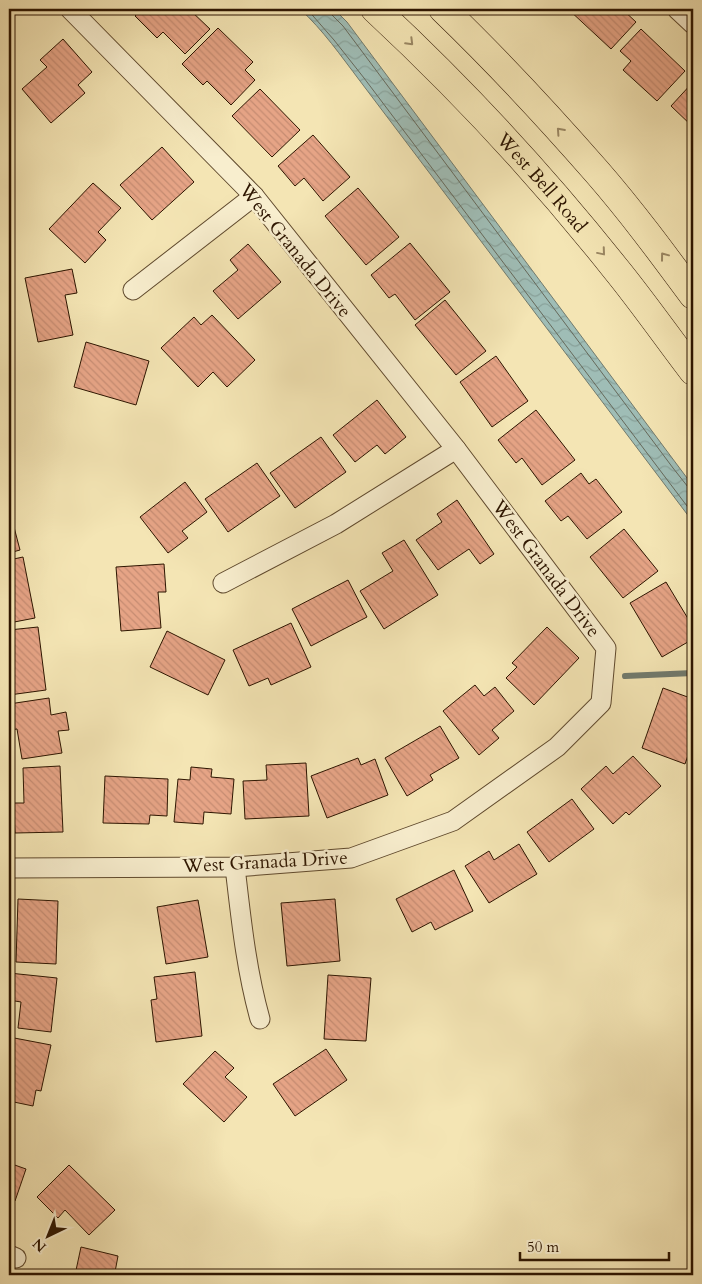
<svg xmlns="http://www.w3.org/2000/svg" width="702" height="1284" font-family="Cardo,serif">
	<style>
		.water { fill: url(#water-waves); stroke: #717a6d }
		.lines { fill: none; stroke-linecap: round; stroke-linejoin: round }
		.shore { stroke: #66695b; stroke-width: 1 }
		.stream { stroke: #717a6d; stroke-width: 6 }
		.building { fill: url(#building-back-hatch); stroke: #2d1500 }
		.street-casing { stroke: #5f492d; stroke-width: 21 }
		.primary-casing { stroke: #2d1500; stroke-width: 29 }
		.street { stroke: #f8eece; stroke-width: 19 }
		.primary { stroke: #f4e5b4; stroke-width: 28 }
		.oneway { stroke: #9a8763 }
		.labels { text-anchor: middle; stroke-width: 5; stroke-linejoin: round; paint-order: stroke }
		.street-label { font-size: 19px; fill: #2d1500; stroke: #f8eece }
	</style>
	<defs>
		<pattern id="water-waves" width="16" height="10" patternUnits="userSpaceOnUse" patternTransform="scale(1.25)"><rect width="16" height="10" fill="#9fbdb6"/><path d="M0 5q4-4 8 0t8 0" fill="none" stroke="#89a29b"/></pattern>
		<pattern id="building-back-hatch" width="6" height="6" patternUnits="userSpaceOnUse" patternTransform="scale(1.25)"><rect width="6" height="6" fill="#e6a486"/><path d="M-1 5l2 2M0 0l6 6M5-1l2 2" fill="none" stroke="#c68c72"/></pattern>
	</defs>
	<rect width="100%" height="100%" fill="#f4e5b4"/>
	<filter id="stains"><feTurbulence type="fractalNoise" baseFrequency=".004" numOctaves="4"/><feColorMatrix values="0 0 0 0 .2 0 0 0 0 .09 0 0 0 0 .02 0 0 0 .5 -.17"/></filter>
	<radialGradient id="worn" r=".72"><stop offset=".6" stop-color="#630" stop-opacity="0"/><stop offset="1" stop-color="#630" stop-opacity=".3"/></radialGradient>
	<path class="water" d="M300 9H334L347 22 693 486V522L360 81C341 56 323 30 300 9Z"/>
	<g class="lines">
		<g class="shore">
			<path d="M307 9 334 40 364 78 693 514"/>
			<path d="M330 9 331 14 343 26 673 468 688 487 693 488"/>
		</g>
		<path class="stream" d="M625 676 693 673"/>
	</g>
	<g class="building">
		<path d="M142 9H189L210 29 185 54 163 32 157 38 135 16Z"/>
		<path d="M568 9H622L636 22 611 49Z"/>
		<path d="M218 28 253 62 245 70 255 80 231 105 207 81 203 85 182 64Z"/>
		<path d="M641 29 685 71 657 101 623 70 631 61 620 51Z"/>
		<path d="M63 39 92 72 78 85 85 93 51 123 22 89 47 67 40 60Z"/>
		<path d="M693 82V127L671 106Z"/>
		<path d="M260 89 300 130 272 157 232 116Z"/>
		<path d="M313 135 350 177 323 201 304 178 295 186 278 166Z"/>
		<path d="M162 147 194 182 152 220 120 185Z"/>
		<path d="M93 183 121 208 98 232 106 240 85 263 49 229Z"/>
		<path d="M358 188 399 237 366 265 325 216Z"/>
		<path d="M410 243 450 292 415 320 395 294 389 298 371 275Z"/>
		<path d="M248 244 281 282 238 319 213 291 238 270 230 260Z"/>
		<path d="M72 269 77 293 65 295 73 335 38 342 25 278Z"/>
		<path d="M445 300 486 351 456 375 415 325Z"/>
		<path d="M212 315 255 360 227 387 213 372 198 387 161 348 194 317 201 325Z"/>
		<path d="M86 342 149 361 136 405 74 387Z"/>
		<path d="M496 356 528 401 492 427 460 382Z"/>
		<path d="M377 400 406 437 385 454 377 445 355 462 333 435Z"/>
		<path d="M536 410 575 460 542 485 522 458 516 463 498 440Z"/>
		<path d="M321 437 346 472 295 508 270 473Z"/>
		<path d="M257 463 280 496 228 532 205 499Z"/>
		<path d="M581 473 589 484 596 479 622 512 587 539 568 516 561 521 545 501Z"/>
		<path d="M185 482 207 512 182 531 188 538 168 553 140 517Z"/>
		<path d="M457 500 494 554 480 564 469 549 438 570 416 540 442 522 437 514Z"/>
		<path d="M9 508 20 550 9 553Z"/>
		<path d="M624 529 658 571 623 598 590 557Z"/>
		<path d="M404 540 438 595 384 629 360 591 393 571 382 553Z"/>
		<path d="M23 557 35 618 9 623V560Z"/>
		<path d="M164 564 166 592H158L161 628 121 631 116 567Z"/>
		<path d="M348 580 367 617 311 646 292 609Z"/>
		<path d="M666 582 693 627V639L662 657 630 603Z"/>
		<path d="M291 623 311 667 271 685 268 678 249 686 233 650Z"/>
		<path d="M38 627 46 690 9 695V630Z"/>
		<path d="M547 627 579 658 534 705 506 678 517 667 512 663Z"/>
		<path d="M167 631 225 660 208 695 150 667Z"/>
		<path d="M475 685 484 696 495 687 514 711 492 730 499 738 479 755 443 711Z"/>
		<path d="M663 688 693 699V741L685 764 642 748Z"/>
		<path d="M49 698 51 715 66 712 69 730 58 731 62 753 22 759 17 729 9 730V704Z"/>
		<path d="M440 726 459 758 430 775 433 780 407 796 385 758Z"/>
		<path d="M633 756 661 786 629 815 626 812 613 824 581 789 606 766 613 774Z"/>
		<path d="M358 758 361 765 375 759 388 795 327 818 311 776Z"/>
		<path d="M306 763 309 816 245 819 243 781 267 780 266 765Z"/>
		<path d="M60 766 63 832 15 833 13 803H24L23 768Z"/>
		<path d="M191 767 212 769 211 777 234 779 231 814 204 812 203 824 174 822 178 779 190 780Z"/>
		<path d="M105 776 168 779 167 816 150 815 149 824 103 823Z"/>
		<path d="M572 799 594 829 549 862 527 832Z"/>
		<path d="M519 844 537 874 489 903 465 866 489 851 494 860Z"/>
		<path d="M454 870 473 911 435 930 431 922 412 932 396 899Z"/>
		<path d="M18 899 58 901 56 964 16 962Z"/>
		<path d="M335 899 340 961 287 966 281 903Z"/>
		<path d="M198 900 208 957 166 964 157 907Z"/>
		<path d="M195 972 202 1036 156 1042 151 1000 157 999 154 977Z"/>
		<path d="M9 973 57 978 51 1032 18 1028 21 1002 9 1000Z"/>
		<path d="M328 975 371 978 366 1041 324 1039Z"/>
		<path d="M9 1037 51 1045 41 1091 36 1090 33 1106 9 1101Z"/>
		<path d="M326 1049 347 1080 295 1116 273 1084Z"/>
		<path d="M215 1051 234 1068 225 1077 247 1097 224 1122 183 1084Z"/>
		<path d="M9 1163 26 1169 15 1201 9 1198Z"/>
		<path d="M69 1165 115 1210 89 1235 65 1210 58 1218 37 1197Z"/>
		<path d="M81 1247 118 1256 115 1272 119 1273V1275H75Z"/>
	</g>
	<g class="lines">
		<defs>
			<g id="street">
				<path d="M677 9 693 24"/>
				<path d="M133 290 254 196"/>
				<path d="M223 583 336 524 456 449"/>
				<path d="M235 867C241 918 246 969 260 1019"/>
				<path d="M9 868 235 867 351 858 453 821 557 747 601 703 606 648 456 449 254 196 70 9"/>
				<path d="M9 1255 16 1258"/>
			</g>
			<g id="primary">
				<path id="s1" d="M375 9C461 89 542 176 615 268 642 301 667 337 693 371"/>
				<path d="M443 9C497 61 548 116 597 172 631 211 662 253 693 295"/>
			</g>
		</defs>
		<use href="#street" class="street-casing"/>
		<use href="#primary" class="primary-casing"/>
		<use href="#street" class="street"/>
		<use href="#primary" class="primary"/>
	</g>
	<defs><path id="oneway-chevron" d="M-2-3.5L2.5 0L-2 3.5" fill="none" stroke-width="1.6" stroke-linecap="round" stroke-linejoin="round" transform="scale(1.25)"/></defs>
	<g class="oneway">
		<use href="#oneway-chevron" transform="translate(410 42) rotate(45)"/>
		<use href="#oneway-chevron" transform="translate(560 131) rotate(-132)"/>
		<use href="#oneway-chevron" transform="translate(602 252) rotate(50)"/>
		<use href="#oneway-chevron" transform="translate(664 256) rotate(-127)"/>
	</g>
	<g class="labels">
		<g class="street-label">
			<text dy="7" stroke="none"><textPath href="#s1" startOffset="241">West Bell Road</textPath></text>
			<text transform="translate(296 250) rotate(51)" y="7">West Granada Drive</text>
			<text transform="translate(547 568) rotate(53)" y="7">West Granada Drive</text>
			<text transform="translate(265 861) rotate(-3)" y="7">West Granada Drive</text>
		</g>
	</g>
	<rect width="702" height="1284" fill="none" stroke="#f4e5b4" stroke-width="30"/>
	<rect x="10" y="10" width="682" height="1264" fill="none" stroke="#2d1500" stroke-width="2.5"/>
	<rect x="15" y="15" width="672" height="1254" fill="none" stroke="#2d1500"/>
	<g transform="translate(48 1236) rotate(223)" stroke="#f8eece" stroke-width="4" paint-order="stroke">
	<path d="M0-4L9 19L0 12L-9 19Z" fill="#2d1500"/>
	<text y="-8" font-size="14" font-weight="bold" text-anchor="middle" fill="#2d1500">N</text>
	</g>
	<path d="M520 1252v8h149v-8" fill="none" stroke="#2d1500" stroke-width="2.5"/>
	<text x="527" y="1252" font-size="15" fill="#2d1500" stroke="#f8eece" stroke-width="4" paint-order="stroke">50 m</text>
	<rect width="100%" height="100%" filter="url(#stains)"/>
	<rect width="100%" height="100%" fill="url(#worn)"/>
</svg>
